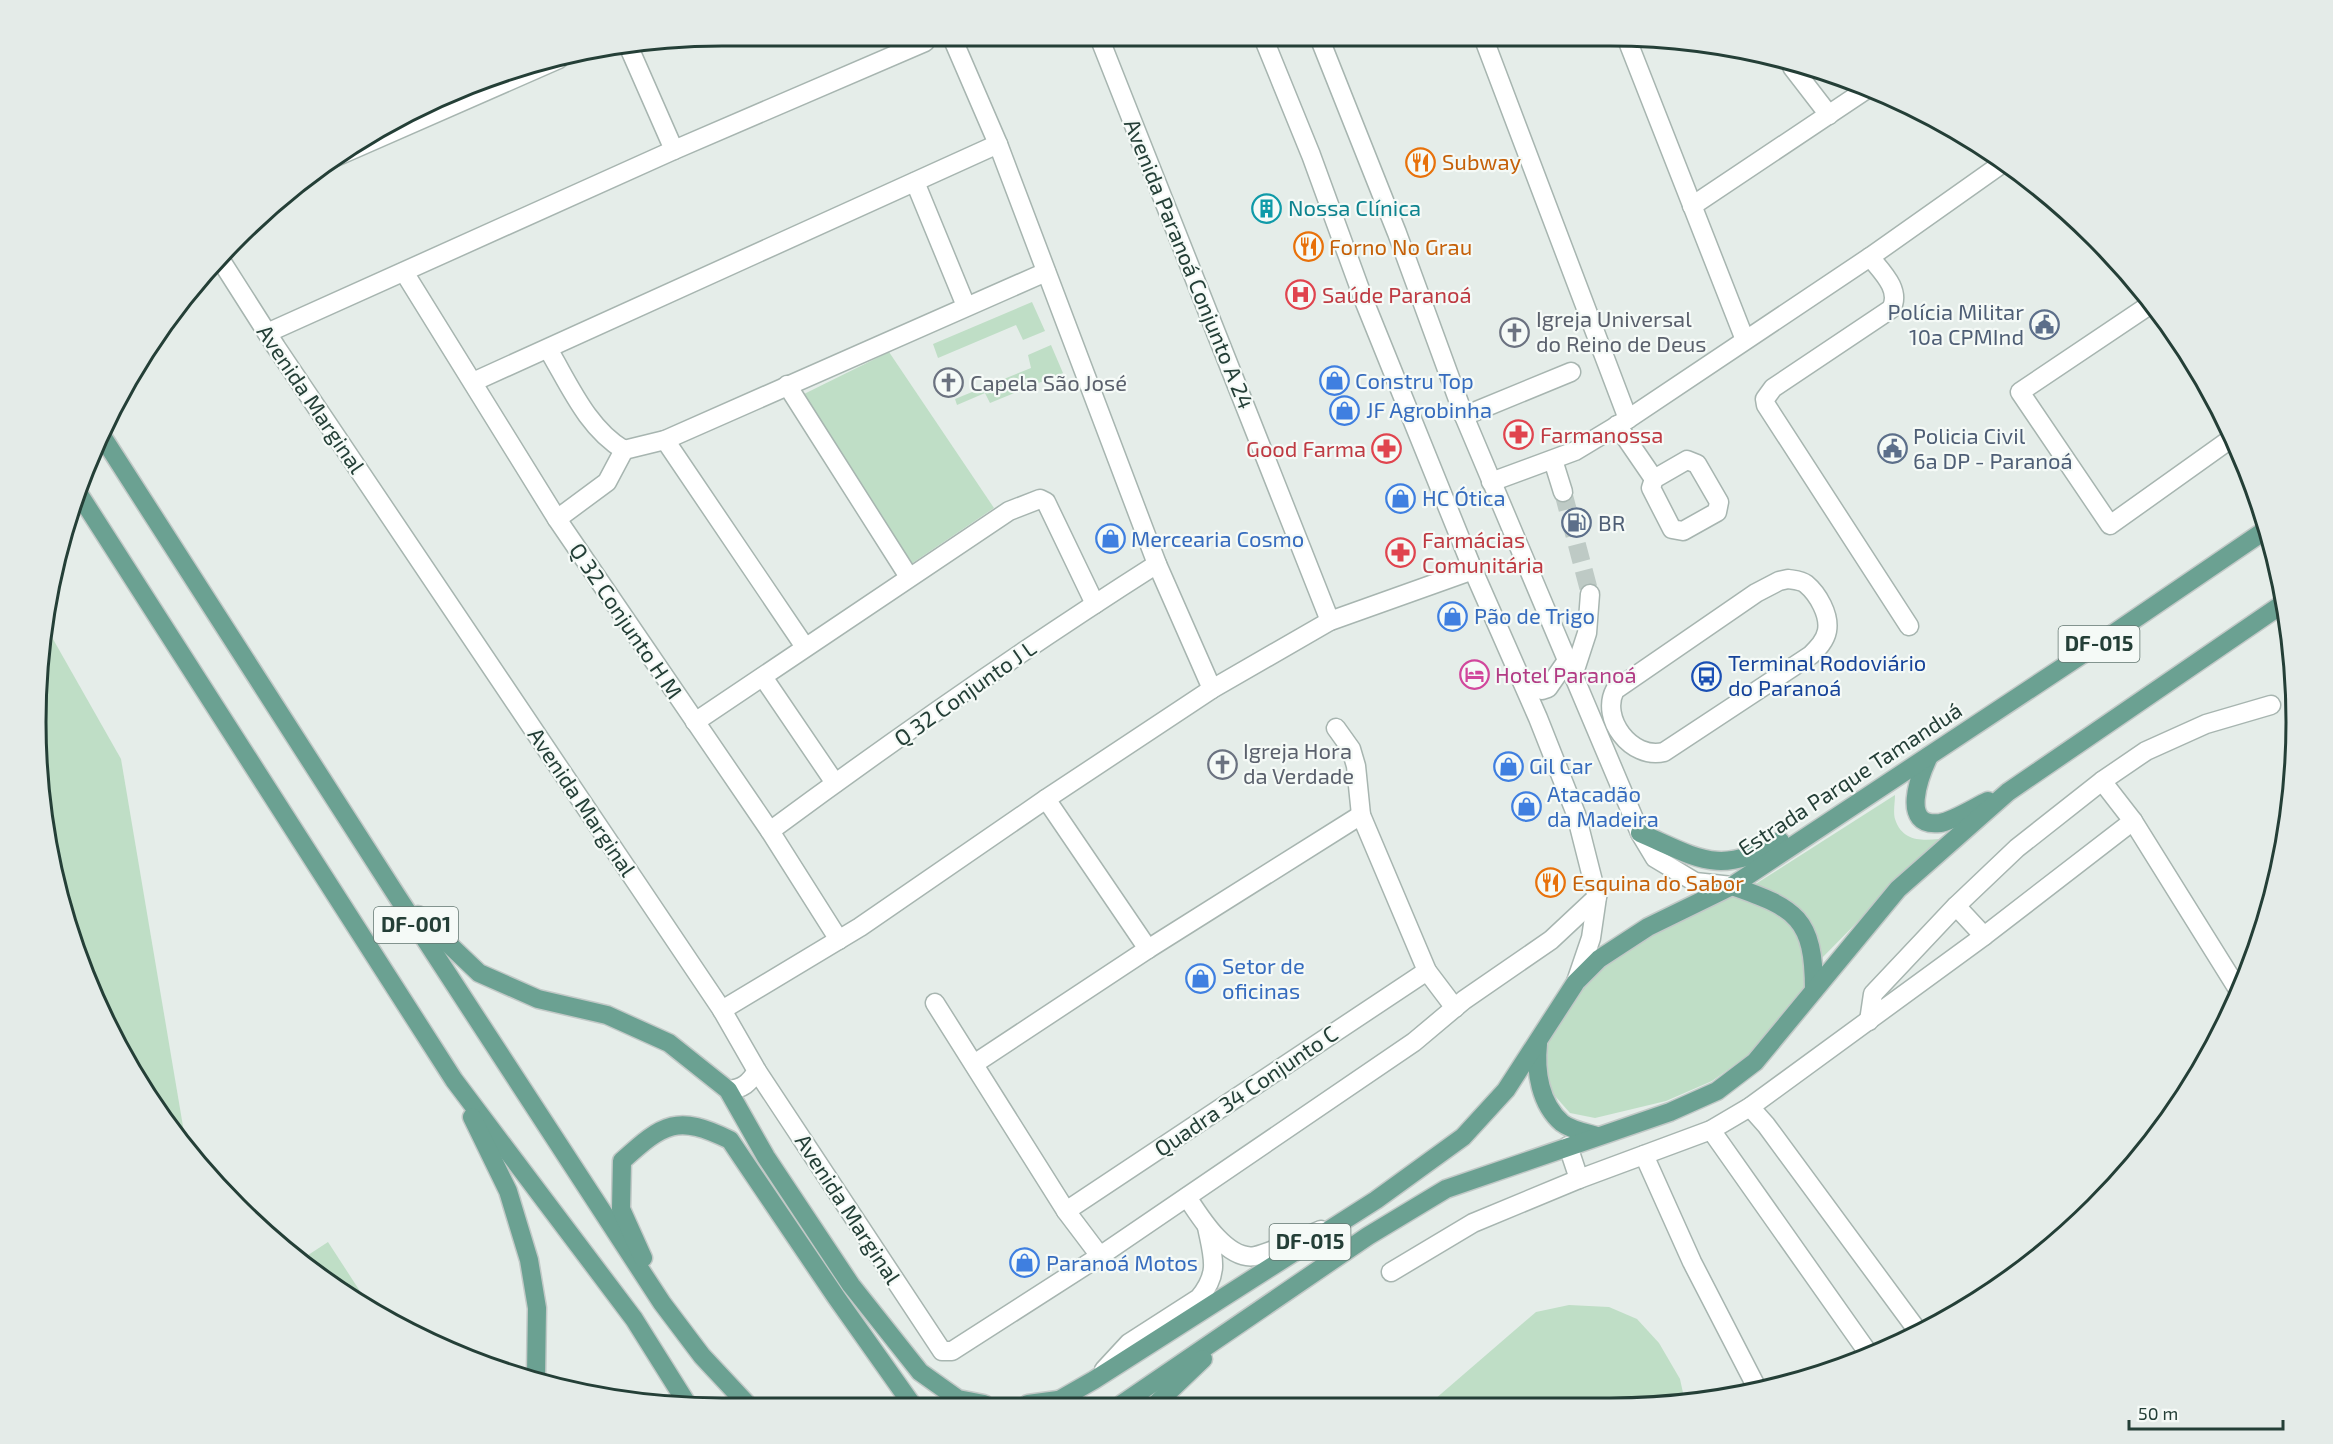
<svg xmlns="http://www.w3.org/2000/svg" width="2333" height="1444" font-family="'Exo 2',sans-serif">
	<style>
		.green { fill: #bfdec6 }
		.lines { fill: none; stroke-linecap: round; stroke-linejoin: round }
		.minor-tunnel { stroke: #becac5; stroke-width: 18; stroke-dasharray: 18 9; stroke-linecap: butt }
		.minor-casing { stroke: #a7b5b0; stroke-width: 21 }
		.major-casing { stroke: #c2c9c7; stroke-width: 21 }
		.minor { stroke: #fff; stroke-width: 18 }
		.major { stroke: #6ba192; stroke-width: 18 }
		.labels { text-anchor: middle; stroke-width: 4.5; stroke-linejoin: round; paint-order: stroke }
		.shield { fill: #f5faf7; stroke: #637771; stroke-width: 1.5 }
		.shield-label { font-size: 21px; font-weight: bold; fill: #243f37 }
		.food-label { font-size: 22px; fill: #c56008; stroke: #f5faf7; text-anchor: start }
		.culture-label { font-size: 22px; fill: #0d838f; stroke: #f5faf7; text-anchor: start }
		.street-label { font-size: 22px; fill: #243f37; stroke: #f5faf7 }
		.health-label { font-size: 22px; fill: #be3a42; stroke: #f5faf7; text-anchor: start }
		.service-label { font-size: 22px; fill: #4e5e75; stroke: #f5faf7; text-anchor: start }
		.worship-label { font-size: 22px; fill: #5b616d; stroke: #f5faf7; text-anchor: start }
		.shop-label { font-size: 22px; fill: #366cbe; stroke: #f5faf7; text-anchor: start }
		.transit-label { font-size: 22px; fill: #164399; stroke: #f5faf7; text-anchor: start }
		.hotel-label { font-size: 22px; fill: #b23c85; stroke: #f5faf7; text-anchor: start }
		.rim { fill: none; stroke: #243f37; stroke-width: 3 }
	</style>
	<rect width="100%" height="100%" fill="#e5ede9"/>
	<g class="green">
		<path d="M1032 302 1045 331 1023 340 1016 325 938 358 933 344Z"/>
		<path d="M1051 345 1063 373 990 403 985 393 957 405 955 399 1031 368 1028 355Z"/>
		<path d="M889 352 994 508 911 564 802 395Z"/>
		<path d="M45 625 121 759 187 1150 152 1103 107 1025 59 900 36 722Z"/>
		<path d="M1895 795C1895 802 1893 812 1895 819 1902 841 1921 841 1939 839L1819 961C1810 917 1798 898 1754 885Z"/>
		<path d="M1730 893 1768 905 1788 920 1803 943 1807 966 1805 990 1750 1054 1712 1081 1666 1101 1595 1118 1570 1113 1547 1087 1542 1047 1580 986 1603 966 1650 931Z"/>
		<path d="M328 1242 367 1302 299 1261Z"/>
		<path d="M1569 1305 1609 1307 1637 1319 1659 1343 1680 1379 1685 1402 1656 1407 1427 1406 1536 1312Z"/>
	</g>
	<g class="lines">
		<path class="minor-tunnel" d="M1563 492 1590 594"/>
		<defs>
			<g id="minor">
				<path d="M954 42 998 144 1157 564 1212 689"/>
				<path d="M1101 42 1330 621"/>
				<path d="M1265 42 1311 155 1365 303 1473 570 1538 718 1576 814 1597 897 1591 938 1576 982"/>
				<path d="M1321 42 1397 233 1464 416 1640 833 1655 858 1695 882 1732 886"/>
				<path d="M1485 42 1628 419"/>
				<path d="M1628 42 1745 340"/>
				<path d="M627 43 674 150"/>
				<path d="M1792 67 1829 115"/>
				<path d="M331 159 559 59"/>
				<path d="M915 182 966 306"/>
				<path d="M1692 206 1870 87"/>
				<path d="M1870 257C1881 271 1902 290 1891 309L1773 388 1765 399 1766 405 1909 626"/>
				<path d="M220 259 276 347 722 1010 757 1071 942 1351H952L1100 1256 1414 1042 1464 1000 1551 940 1597 897"/>
				<path d="M404 272 557 519 770 831 839 940"/>
				<path d="M2151 304 2020 392 2110 525 2232 438"/>
				<path d="M267 333 674 150 925 42"/>
				<path d="M548 349C569 384 587 428 624 450L665 440 1046 272"/>
				<path d="M473 382 998 144"/>
				<path d="M787 385 909 577"/>
				<path d="M1464 416 1571 372"/>
				<path d="M1617 425 1654 479 1651 488 1672 529 1683 531 1717 512 1719 502 1697 464 1687 460 1654 479"/>
				<path d="M665 440 805 647"/>
				<path d="M1553 460 1563 492"/>
				<path d="M1491 482 1575 451 1628 419 1870 257 2003 163"/>
				<path d="M557 519 607 482 624 450"/>
				<path d="M1788 579C1794 580 1801 580 1806 584 1818 594 1830 615 1827 631 1825 641 1818 648 1811 655L1664 752C1631 760 1600 718 1615 690L1756 593 1779 581Z"/>
				<path d="M1573 676 1587 633 1590 594"/>
				<path d="M763 677 835 783"/>
				<path d="M1522 681 1542 690 1548 688 1566 662"/>
				<path d="M695 722 1009 511 1040 499 1046 502 1095 604"/>
				<path d="M1336 728 1351 749 1356 766 1361 815 1427 971 1455 1008"/>
				<path d="M2102 781 2133 821 2239 991"/>
				<path d="M1046 799 1148 949"/>
				<path d="M770 831C896 738 1025 648 1157 564"/>
				<path d="M1956 906 1984 936"/>
				<path d="M935 1003 1066 1211 1100 1256"/>
				<path d="M722 1010 860 927 1046 799 1212 689 1330 621 1473 570"/>
				<path d="M1869 1021 1873 994 1956 906 2017 848 2102 781 2146 751 2206 724 2271 705"/>
				<path d="M974 1064 1148 949 1361 815"/>
				<path d="M728 1090C743 1089 749 1083 757 1071"/>
				<path d="M1750 1107 1766 1125 1920 1334"/>
				<path d="M1711 1130 1869 1354"/>
				<path d="M1568 1146 1579 1179"/>
				<path d="M1644 1155 1692 1262 1758 1390"/>
				<path d="M1187 1197C1200 1217 1227 1261 1255 1256 1271 1253 1303 1237 1321 1230"/>
				<path d="M1066 1211 1427 971"/>
				<path d="M1391 1272 1473 1223 1579 1179 1711 1130 1750 1107 1984 936 2133 821"/>
				<path d="M1104 1370 1129 1343 1199 1298C1220 1273 1213 1257 1207 1227"/>
			</g>
			<g id="major">
				<path d="M102 436 395 893 662 1303 702 1356 746 1403"/>
				<path d="M77 491 454 1080 634 1319 686 1402"/>
				<path d="M1929 756C1920 775 1899 828 1940 823 1953 821 1975 807 1988 801"/>
				<path d="M1640 833C1698 858 1720 877 1780 841"/>
				<path d="M1732 886C1796 908 1814 918 1814 990"/>
				<path d="M418 915 479 973 538 999 607 1015 669 1043 728 1090 766 1157 851 1285 920 1372 958 1399 984 1404"/>
				<path d="M1538 1044C1535 1071 1540 1104 1562 1123 1571 1130 1587 1133 1597 1136"/>
				<path d="M472 1117 508 1191 529 1260 537 1308 536 1376"/>
				<path d="M643 1258 621 1209 622 1161C664 1123 677 1114 730 1140L836 1297 911 1403"/>
				<path d="M1028 1404 1058 1400"/>
				<path d="M1052 1404 1094 1380 1376 1200 1463 1137 1506 1090 1576 982 1599 959 1648 927 1732 886 2101 642 2267 529"/>
				<path d="M1122 1404 1368 1236 1446 1189 1670 1112 1717 1091 1755 1062 1898 889 2008 792 2284 603"/>
				<path d="M1156 1404 1203 1359"/>
			</g>
		</defs>
		<use href="#minor" class="minor-casing"/>
		<use href="#major" class="major-casing"/>
		<use href="#minor" class="minor"/>
		<use href="#major" class="major"/>
	</g>
	<defs>
		<symbol id="restaurant-ring" viewBox="-11 -11 22 22"><circle r="9.5" fill="#f5faf7" stroke="#e8710a" stroke-width="1.5"/><path d="M-5-6h1v4h1v-4h1v4h1v-4h1v5L-1.5 .5V6h-2V.5L-5-1ZM5-6V6H3V1.5H1.5Q1.5-4 5-6Z" fill="#e8710a"/></symbol>
		<symbol id="building-ring" viewBox="-11 -11 22 22"><circle r="9.5" fill="#f5faf7" stroke="#0f9aa8" stroke-width="1.5"/><path d="M-4-6H4V6H1V3H-1V6H-4ZM-2.5-4.3h1.7v1.8h-1.7ZM.8-4.3h1.7v1.8H.8ZM-2.5-1h1.7V.8h-1.7ZM.8-1h1.7V.8H.8Z" fill="#0f9aa8"/></symbol>
		<symbol id="hospital-ring" viewBox="-11 -11 22 22"><circle r="9.5" fill="#f5faf7" stroke="#e0444e" stroke-width="1.5"/><path d="M-5-5h3v3.5h4V-5h3V5h-3V1.5h-4V5h-3Z" fill="#e0444e"/></symbol>
		<symbol id="civic-ring" viewBox="-11 -11 22 22"><circle r="9.5" fill="#f5faf7" stroke="#5c6f8a" stroke-width="1.5"/><path d="M-.6-6.5H3V-4.5H.6V-3L4-1V1h2V6H-6V1h2V-1L-.6-3ZM-1.2 2.5V6h2.4V2.5Z" fill="#5c6f8a"/></symbol>
		<symbol id="church-ring" viewBox="-11 -11 22 22"><circle r="9.5" fill="#f5faf7" stroke="#6b7280" stroke-width="1.5"/><path d="M-1.2-6h2.4v3.5h3.3v2.4h-3.3V6h-2.4V-.1h-3.3v-2.4h3.3Z" fill="#6b7280"/></symbol>
		<symbol id="shop-ring" viewBox="-11 -11 22 22"><circle r="9.5" fill="#f5faf7" stroke="#3f7fe0" stroke-width="1.5"/><path d="M-5-2.5h2.3a2.7 3.5 0 0 1 5.4 0H5L5.5 6h-11ZM-1.5-2.5h3a1.5 2.3 0 0 0-3 0Z" fill="#3f7fe0"/></symbol>
		<symbol id="pharmacy-ring" viewBox="-11 -11 22 22"><circle r="9.5" fill="#f5faf7" stroke="#e0444e" stroke-width="1.5"/><path d="M-2-6h4v4h4v4h-4v4h-4v-4h-4v-4h4Z" fill="#e0444e"/></symbol>
		<symbol id="fuel-ring" viewBox="-11 -11 22 22"><circle r="9.5" fill="#f5faf7" stroke="#5c6f8a" stroke-width="1.5"/><path d="M-5.5-6h7V0h2V4h1.3V-2.5L3-4.5l.8-.8L6-3V5H2.5V1h-1V6h-7ZM-4.2-4.7v3.2H.2V-4.7Z" fill="#5c6f8a"/></symbol>
		<symbol id="hotel-ring" viewBox="-11 -11 22 22"><circle r="9.5" fill="#f5faf7" stroke="#d1479c" stroke-width="1.5"/><path d="M-6-4.5h1.5V1H6V5H4.5V3h-9V5H-6ZM-4 0a1.8 1.8 0 1 1 3.6 0ZM.5 0V-2.5h3Q6-2.5 6 0Z" fill="#d1479c"/></symbol>
		<symbol id="bus-ring" viewBox="-11 -11 22 22"><circle r="9.5" fill="#f5faf7" stroke="#1a4fb4" stroke-width="1.5"/><path d="M-5-6H5V4H4V6H2V4H-2V6H-4V4H-5ZM-3.5-4V0h7V-4ZM-3.5 1.2v1.5H-2V1.2ZM2 1.2v1.5H3.5V1.2Z" fill="#1a4fb4"/></symbol>
	</defs>
	<g fill-rule="evenodd">
		<use href="#restaurant-ring" x="1404" y="146" width="33" height="33"/>
		<use href="#building-ring" x="1250" y="192" width="33" height="33"/>
		<use href="#restaurant-ring" x="1292" y="230" width="33" height="33"/>
		<use href="#hospital-ring" x="1284" y="278" width="33" height="33"/>
		<use href="#civic-ring" x="2028" y="308" width="33" height="33"/>
		<use href="#church-ring" x="1498" y="316" width="33" height="33"/>
		<use href="#shop-ring" x="1318" y="364" width="33" height="33"/>
		<use href="#church-ring" x="932" y="366" width="33" height="33"/>
		<use href="#shop-ring" x="1328" y="394" width="33" height="33"/>
		<use href="#pharmacy-ring" x="1502" y="418" width="33" height="33"/>
		<use href="#pharmacy-ring" x="1370" y="432" width="33" height="33"/>
		<use href="#civic-ring" x="1876" y="432" width="33" height="33"/>
		<use href="#shop-ring" x="1384" y="482" width="33" height="33"/>
		<use href="#fuel-ring" x="1560" y="506" width="33" height="33"/>
		<use href="#shop-ring" x="1094" y="522" width="33" height="33"/>
		<use href="#pharmacy-ring" x="1384" y="536" width="33" height="33"/>
		<use href="#shop-ring" x="1436" y="600" width="33" height="33"/>
		<use href="#hotel-ring" x="1458" y="658" width="33" height="33"/>
		<use href="#bus-ring" x="1690" y="660" width="33" height="33"/>
		<use href="#church-ring" x="1206" y="748" width="33" height="33"/>
		<use href="#shop-ring" x="1492" y="750" width="33" height="33"/>
		<use href="#shop-ring" x="1510" y="790" width="33" height="33"/>
		<use href="#restaurant-ring" x="1534" y="866" width="33" height="33"/>
		<use href="#shop-ring" x="1184" y="962" width="33" height="33"/>
		<use href="#shop-ring" x="1008" y="1246" width="33" height="33"/>
	</g>
	<g class="labels">
		<g class="shield">
			<rect x="2058.5" y="626" width="81" height="36" rx="4.5"/>
			<rect x="374" y="907" width="84" height="36" rx="4.5"/>
			<rect x="1269.5" y="1224" width="81" height="36" rx="4.5"/>
		</g>
		<g class="shield-label">
			<text x="2099" y="651">DF-015</text>
			<text x="416" y="932">DF-001</text>
			<text x="1310" y="1249">DF-015</text>
		</g>
		<g class="food-label">
			<text x="1442" y="170">Subway</text>
			<text x="1329" y="255">Forno No Grau</text>
			<text x="1572" y="891">Esquina do Sabor</text>
		</g>
		<g class="culture-label">
			<text x="1288" y="216">Nossa Clínica</text>
		</g>
		<g class="street-label">
			<text transform="translate(1189 264) rotate(68)" y="8">Avenida Paranoá Conjunto A 24</text>
			<text transform="translate(311 399) rotate(56)" y="8">Avenida Marginal</text>
			<text transform="translate(626 621) rotate(56)" y="8">Q 32 Conjunto H M</text>
			<text transform="translate(965 693) rotate(-35)" y="8">Q 32 Conjunto J L</text>
			<text transform="translate(1850 779) rotate(-33)" y="8">Estrada Parque Tamanduá</text>
			<text transform="translate(582 802) rotate(56)" y="8">Avenida Marginal</text>
			<text transform="translate(1246 1091) rotate(-34)" y="8">Quadra 34 Conjunto C</text>
			<text transform="translate(848 1209) rotate(57)" y="8">Avenida Marginal</text>
		</g>
		<g class="health-label">
			<text x="1322" y="303">Saúde Paranoá</text>
			<text x="1540" y="443">Farmanossa</text>
			<text x="1366" y="457" text-anchor="end">Good Farma</text>
			<text x="1422" y="548">Farmácias<tspan x="1422" dy="25">Comunitária</tspan></text>
		</g>
		<g class="service-label">
			<text x="2024" y="320" text-anchor="end">Polícia Militar<tspan x="2024" dy="25">10a CPMInd</tspan></text>
			<text x="1913" y="444">Policia Civil<tspan x="1913" dy="25">6a DP - Paranoá</tspan></text>
			<text x="1598" y="531">BR</text>
		</g>
		<g class="worship-label">
			<text x="1536" y="327">Igreja Universal<tspan x="1536" dy="25">do Reino de Deus</tspan></text>
			<text x="970" y="391">Capela São José</text>
			<text x="1243" y="759">Igreja Hora<tspan x="1243" dy="25">da Verdade</tspan></text>
		</g>
		<g class="shop-label">
			<text x="1355" y="389">Constru Top</text>
			<text x="1366" y="418">JF Agrobinha</text>
			<text x="1422" y="506">HC Ótica</text>
			<text x="1131" y="547">Mercearia Cosmo</text>
			<text x="1474" y="624">Pão de Trigo</text>
			<text x="1529" y="774">Gil Car</text>
			<text x="1547" y="802">Atacadão<tspan x="1547" dy="25">da Madeira</tspan></text>
			<text x="1222" y="974">Setor de<tspan x="1222" dy="25">oficinas</tspan></text>
			<text x="1046" y="1271">Paranoá Motos</text>
		</g>
		<g class="transit-label">
			<text x="1728" y="671">Terminal Rodoviário<tspan x="1728" dy="25">do Paranoá</tspan></text>
		</g>
		<g class="hotel-label">
			<text x="1495" y="683">Hotel Paranoá</text>
		</g>
	</g>
	<path d="M0 0H2333V1444H0ZM722 46H1610A676 676 0 0 1 2286 722V722A676 676 0 0 1 1610 1398H722A676 676 0 0 1 46 722V722A676 676 0 0 1 722 46Z" fill="#e4ebe8" fill-rule="evenodd"/>
	<path class="rim" d="M722 46H1610A676 676 0 0 1 2286 722V722A676 676 0 0 1 1610 1398H722A676 676 0 0 1 46 722V722A676 676 0 0 1 722 46Z"/>
	<path d="M2129 1420v9h154v-9" fill="none" stroke="#243f37" stroke-width="3"/>
	<text x="2138" y="1420" font-size="18" fill="#243f37" stroke="#f5faf7" stroke-width="4.5" paint-order="stroke">50 m</text>
</svg>
